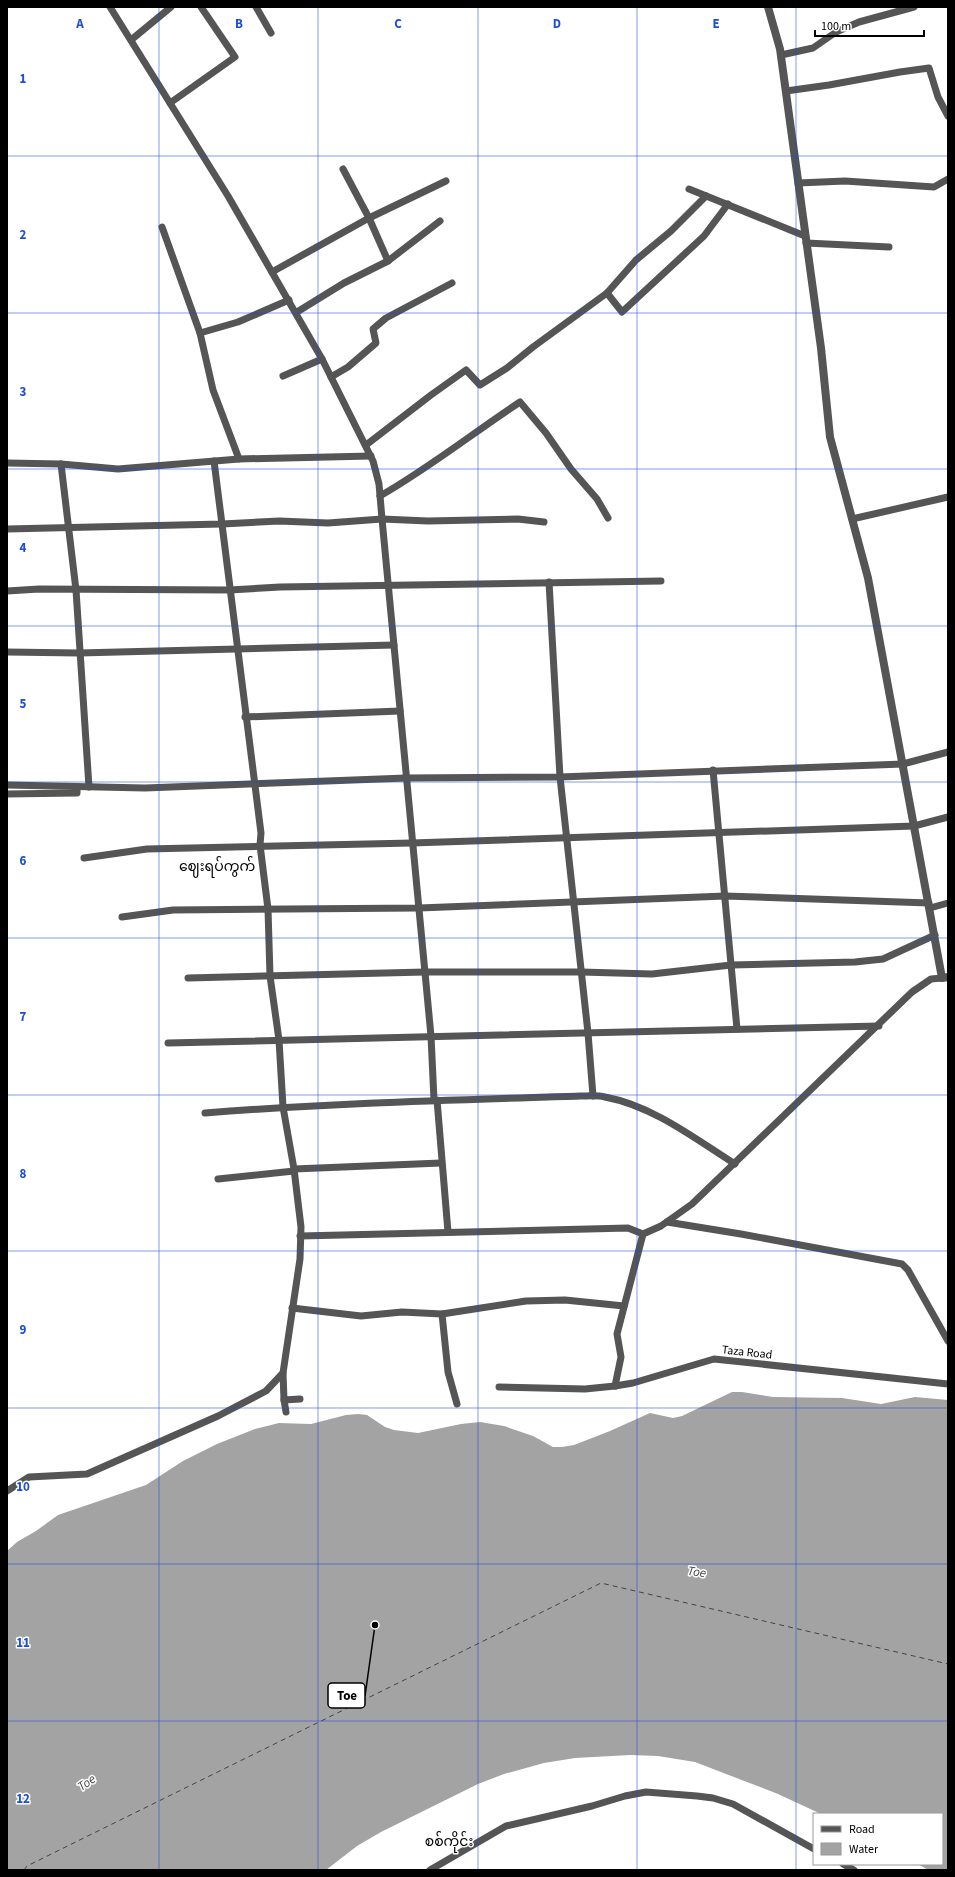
<svg xmlns="http://www.w3.org/2000/svg" width="955" height="1877" font-family="'Source Sans 3','Noto Sans Myanmar',sans-serif">
	<style>
		.water { fill: #a3a3a3 }
		.lines { fill: none; stroke-linecap: round; stroke-linejoin: round }
		.ferry { stroke: #444; stroke-width: 1; stroke-dasharray: 5 4; stroke-linecap: butt }
		.minor { stroke: #555; stroke-width: 7 }
		.tertiary { stroke: #555; stroke-width: 8 }
		.grid { fill: none; stroke: #1d4ed8; stroke-width: 1; stroke-opacity: 0.55 }
		.labels { text-anchor: middle; stroke-width: 3; stroke-linejoin: round; paint-order: stroke }
		.street-label { font-size: 12px; fill: #000; stroke: #fff }
		.water-label { font-size: 13px; font-style: italic; fill: #444; stroke: #fff }
		.quarter-label { font-size: 14px; fill: #000; stroke: #fff }
		.grid-label { font-size: 13px; text-anchor: middle; font-weight: bold; fill: #1d4ed8; stroke: #fff; stroke-width: 3; stroke-linejoin: round; paint-order: stroke }
		.leader { fill: none; stroke: #000; stroke-width: 1.5 }
		.callout-dot { fill: #000; stroke: #fff; stroke-width: 1.5 }
		.callout { fill: #fff; stroke: #000; stroke-width: 1.5 }
		.callout-label { font-size: 13px; text-anchor: middle; font-weight: bold; fill: #000 }
	</style>
	<rect width="100%" height="100%" fill="#fff"/>
	<path class="water" d="M732 1392H742L773 1397 842 1398 881 1404 915 1397 948 1400V1870H928L918 1864H942V1814H821L778 1794 695 1762 658 1756 630 1755 575 1758 544 1763 504 1774 478 1784 381 1832 357 1846 326 1870H7V1551L17 1542 36 1531 58 1515 146 1485 183 1461 217 1444 255 1429 279 1423 311 1424 346 1415 358 1414 367 1415 385 1427 394 1430 418 1433 461 1424 480 1422 504 1426 533 1436 553 1447H562L574 1445 610 1431 650 1413 673 1418 682 1416Z"/>
	<g class="lines">
		<path class="ferry" d="M24 1870 27 1866 601 1583 948 1664"/>
		<g class="minor">
			<path d="M110 7 228 196 322 359 373 461 379 484 382 519 431 1036 434 1100H437L448 1232"/>
			<path d="M256 7 271 33"/>
			<path d="M131 40 171 7"/>
			<path d="M781 55 813 48 836 32 859 22 914 7"/>
			<path d="M786 91 829 85 900 72 929 68 938 97 948 116"/>
			<path d="M170 103 235 57 201 7"/>
			<path d="M343 169 369 218 388 261"/>
			<path d="M798 183 845 181 934 187 948 179"/>
			<path d="M689 189 805 236"/>
			<path d="M162 227 200 333 213 390 239 459"/>
			<path d="M806 243 889 247"/>
			<path d="M272 272 369 218 446 181"/>
			<path d="M607 293 622 312 704 236 728 204"/>
			<path d="M297 312 344 283 388 261 440 221"/>
			<path d="M200 333 238 322 289 300"/>
			<path d="M283 376 322 359"/>
			<path d="M331 377 348 367 376 343 373 329 386 318 452 283"/>
			<path d="M366 445 431 395 466 370 480 385 507 368 533 347 607 293 636 260 671 231 706 196"/>
			<path d="M7 463 61 464 118 469 239 459 371 456"/>
			<path d="M61 464 76 590 89 787"/>
			<path d="M380 496C429 468 473 433 520 402L546 433 571 469 597 499 608 518"/>
			<path d="M852 519 948 497"/>
			<path d="M7 529 222 524 279 521 328 523 382 519 428 521 518 519 544 522"/>
			<path d="M549 582 560 777 588 1033 593 1096"/>
			<path d="M7 591 39 589 230 590 280 587 661 581"/>
			<path d="M7 652 79 653 394 645"/>
			<path d="M245 717 400 711"/>
			<path d="M713 770 737 1029"/>
			<path d="M7 785 145 788 406 778 560 777 903 764 948 752"/>
			<path d="M7 794 77 793V787"/>
			<path d="M84 858 147 849 412 843 914 826 948 817"/>
			<path d="M930 908 948 903"/>
			<path d="M122 917 173 910 419 908 725 896 929 903"/>
			<path d="M188 978 425 972H581L652 974 731 965 855 962 883 959 935 935"/>
			<path d="M168 1043 879 1026"/>
			<path d="M205 1113C330 1103 455 1100 580 1096 588 1096 597 1095 605 1097 653 1106 694 1138 735 1164"/>
			<path d="M294 1169 441 1163"/>
			<path d="M218 1179 294 1171"/>
			<path d="M667 1222 741 1234 902 1264 908 1270 948 1341"/>
			<path d="M300 1236 628 1228 643 1234 661 1226 692 1204 912 992 931 979 942 978"/>
			<path d="M292 1308 361 1316 402 1312 442 1314 526 1301 565 1300 624 1306"/>
			<path d="M442 1314 448 1372 457 1404"/>
			<path d="M283 1373 284 1400 300 1399"/>
			<path d="M615 1386 621 1357 617 1334 643 1234"/>
			<path d="M499 1387 585 1389 615 1386 633 1383 714 1359 948 1384"/>
			<path d="M284 1400 286 1412"/>
			<path d="M7 1491 29 1477 87 1474 218 1416 266 1391 283 1373 300 1259 301 1227 294 1169 283 1107 279 1040 270 976 268 909 260 845 261 833 214 461"/>
			<path d="M843 1864 854 1870"/>
			<path d="M430 1870 506 1826 592 1806 625 1796 646 1792 697 1796 713 1798 733 1804 814 1849"/>
		</g>
		<path class="tertiary" d="M768 7 780 49 821 348 830 437 868 578 942 978 948 977"/>
	</g>
	<path class="grid" d="M159 7V1870M318 7V1870M478 7V1870M637 7V1870M796 7V1870M7 156H948M7 313H948M7 469H948M7 626H948M7 782H948M7 938H948M7 1095H948M7 1251H948M7 1408H948M7 1564H948M7 1721H948"/>
	<g class="labels">
		<g class="street-label">
			<text transform="translate(747 1352) rotate(6)" y="4">Taza Road</text>
		</g>
		<g class="water-label">
			<text transform="translate(697 1571) rotate(8)" y="5">Toe</text>
			<text transform="translate(86 1782) rotate(-35)" y="5">Toe</text>
		</g>
		<g class="quarter-label">
			<text x="217" y="871">ဈေးရပ်ကွက်</text>
			<text x="449" y="1846">စစ်ကိုင်း</text>
		</g>
	</g>
	<g class="grid-label">
		<text x="80" y="28">A</text>
		<text x="239" y="28">B</text>
		<text x="398" y="28">C</text>
		<text x="557" y="28">D</text>
		<text x="716" y="28">E</text>
		<text x="23" y="83">1</text>
		<text x="23" y="239">2</text>
		<text x="23" y="396">3</text>
		<text x="23" y="552">4</text>
		<text x="23" y="708">5</text>
		<text x="23" y="865">6</text>
		<text x="23" y="1021">7</text>
		<text x="23" y="1178">8</text>
		<text x="23" y="1334">9</text>
		<text x="23" y="1491">10</text>
		<text x="23" y="1647">11</text>
		<text x="23" y="1803">12</text>
	</g>
	<path class="leader" d="M375 1625L365 1696"/>
	<circle class="callout-dot" cx="375" cy="1625" r="4"/>
	<rect class="callout" x="328" y="1683" width="37" height="25" rx="4"/>
	<g class="callout-label">
		<text x="347" y="1700">Toe</text>
	</g>
	<rect width="955" height="1877" fill="none" stroke="#000000" stroke-width="16"/>
	<rect x="813" y="1813" width="130" height="52" fill="#ffffff" stroke="#999999"/>
	<rect x="821" y="1826" width="20" height="6" fill="#555555" stroke="#999999"/>
	<text x="849" y="1833" font-size="12" fill="#000000">Road</text>
	<rect x="821" y="1843" width="20" height="12" fill="#a3a3a3" stroke="#999999"/>
	<text x="849" y="1853" font-size="12" fill="#000000">Water</text>
	<path d="M815 30v6h109v-6" fill="none" stroke="#000000" stroke-width="2"/>
	<text x="821" y="30" font-size="12" fill="#000000" stroke="#ffffff" stroke-width="3" paint-order="stroke">100 m</text>
</svg>
